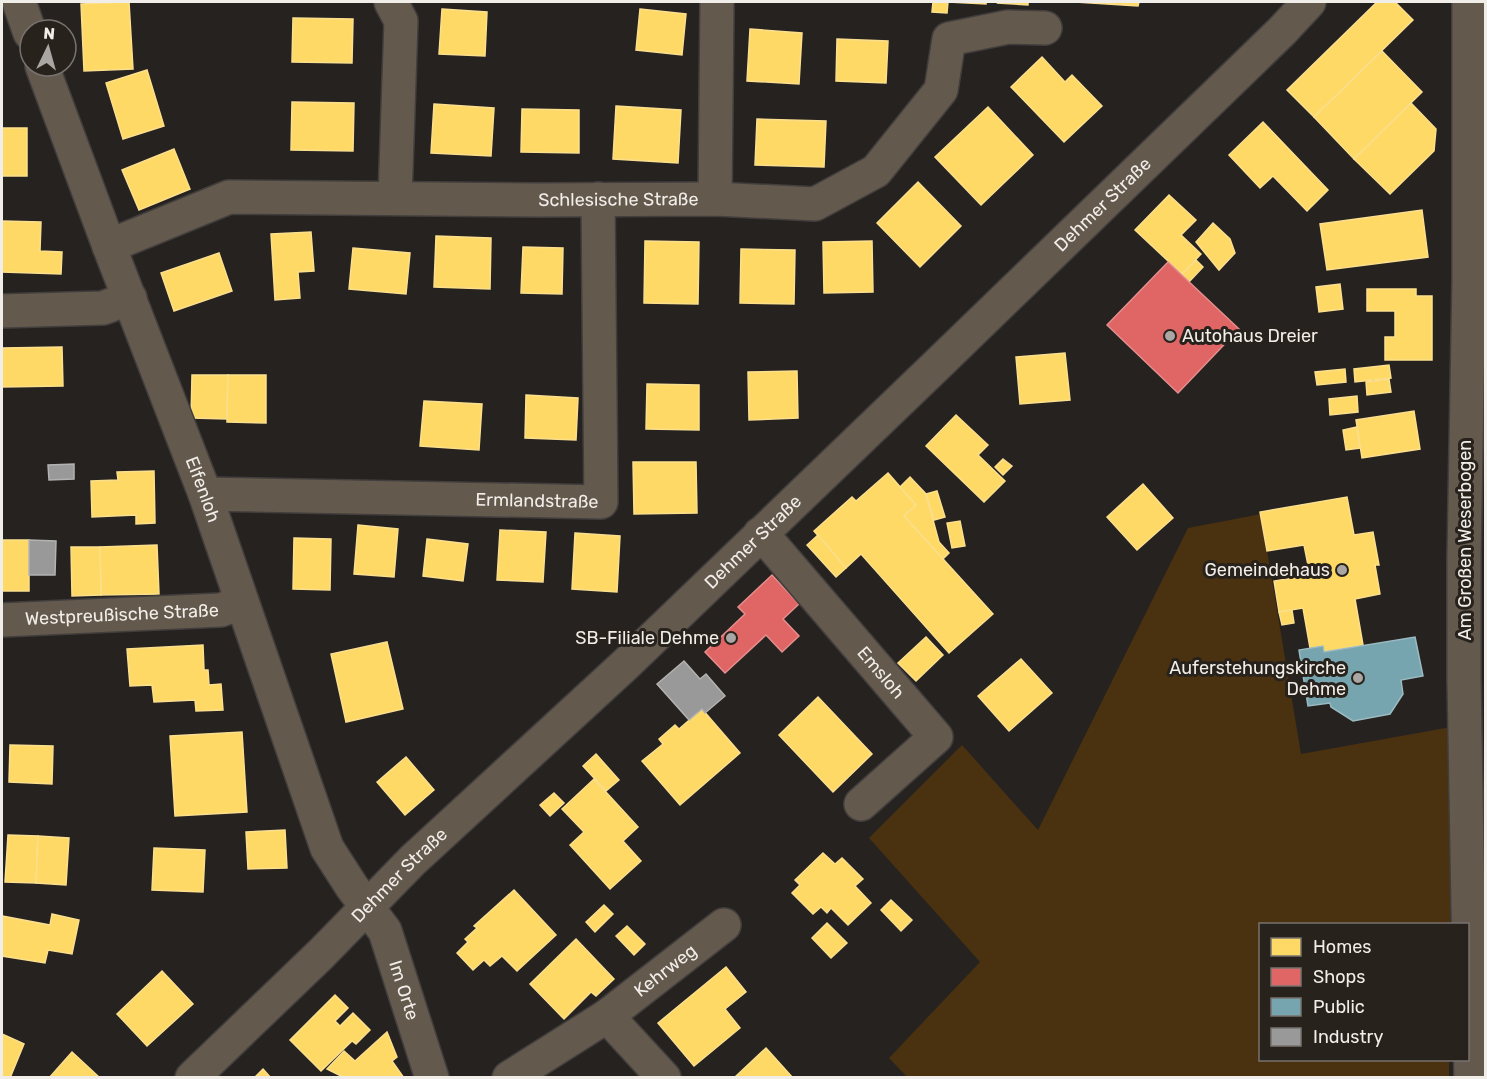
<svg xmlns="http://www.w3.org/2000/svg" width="1487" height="1079" font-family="Rubik,sans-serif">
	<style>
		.green { fill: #4a3110 }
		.homes { fill: #ffd966; stroke: #fbdf8d; stroke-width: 1.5 }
		.shops { fill: #e06666; stroke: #e58e8d; stroke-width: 1.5 }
		.public { fill: #76a5af; stroke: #9bbbc0; stroke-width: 1.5 }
		.industry { fill: #999; stroke: #b3b2b1; stroke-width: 1.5 }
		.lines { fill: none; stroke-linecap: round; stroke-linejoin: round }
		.minor-casing { stroke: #413e3d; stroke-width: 36 }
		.minor { stroke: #64594d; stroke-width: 33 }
		.poi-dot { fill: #aaa6a3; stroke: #28221d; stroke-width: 2 }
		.labels { text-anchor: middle; stroke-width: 6; stroke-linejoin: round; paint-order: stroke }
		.street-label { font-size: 18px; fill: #f1ede9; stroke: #28221d }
		.poi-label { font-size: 18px; fill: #f1ede9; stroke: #28221d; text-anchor: end }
	</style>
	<rect width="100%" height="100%" fill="#252220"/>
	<path class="green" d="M1261 514 1301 754 1451 727 1450 924H1260V1060H1449V1077H907L889 1058 980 962 869 838 962 745 1038 830 1188 528Z"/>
	<g class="homes">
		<path d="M129 2 133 69 84 71 81 4Z"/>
		<path d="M933 2H986V4L948 2 947 13 932 12Z"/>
		<path d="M999 2H1028V5L998 3Z"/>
		<path d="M1075 2H1139L1138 6Z"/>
		<path d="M1377 2H1395L1413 20 1314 117 1287 90Z"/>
		<path d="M442 9 487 12 485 56 439 54Z"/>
		<path d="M640 9 686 14 682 55 636 50Z"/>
		<path d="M293 18 353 19 352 63 292 62Z"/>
		<path d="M750 29 802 33 799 84 747 81Z"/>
		<path d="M837 39 888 41 886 83 836 81Z"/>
		<path d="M1382 51 1422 92 1354 159 1314 117Z"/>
		<path d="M1042 57 1065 82 1072 75 1102 106 1064 142 1011 87Z"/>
		<path d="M147 70 164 126 123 139 106 83Z"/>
		<path d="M292 102 354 103 353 151 291 150Z"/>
		<path d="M1411 103 1436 129 1434 151 1390 194 1354 159Z"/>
		<path d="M434 104 494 108 491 156 431 153Z"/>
		<path d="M616 106 681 110 678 163 613 159Z"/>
		<path d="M988 107 1033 155 981 205 935 157Z"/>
		<path d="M522 109 579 110V153L521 152Z"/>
		<path d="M757 119 826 121 824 167 755 165Z"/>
		<path d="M1263 122 1328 190 1307 211 1273 176 1260 188 1229 155Z"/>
		<rect x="2" y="128" width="25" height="48"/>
		<path d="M174 149 190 189 139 210 122 170Z"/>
		<path d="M918 182 961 226 920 267 877 223Z"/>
		<path d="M1169 195 1196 220 1181 235 1201 254 1182 274 1135 230Z"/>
		<path d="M1422 210 1428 257 1327 270 1320 224Z"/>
		<path d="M2 221 41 222 40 251 62 252 61 274 2 272Z"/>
		<path d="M1213 223 1230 239 1235 253 1219 270 1196 242Z"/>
		<path d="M311 232 314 271 298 272 300 298 275 300 271 234Z"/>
		<path d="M436 236 491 238 490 289 434 287Z"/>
		<path d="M645 241 699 242 698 304 644 303Z"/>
		<path d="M872 241 873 292 824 293 823 242Z"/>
		<path d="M523 247 563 248 562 294 521 293Z"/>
		<path d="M353 248 410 253 406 294 349 289Z"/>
		<path d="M741 249 795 250 794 304 740 303Z"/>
		<path d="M219 253 232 291 174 311 161 273Z"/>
		<path d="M1196 260 1203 267 1189 282 1182 274Z"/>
		<path d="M1340 284 1343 309 1319 312 1316 287Z"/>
		<path d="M1367 289H1416V296H1432V360H1385V337H1395V311H1367Z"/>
		<path d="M62 347 63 386 2 387V348Z"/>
		<path d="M1065 353 1070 400 1020 404 1016 357Z"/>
		<path d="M1389 365 1391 378 1355 382 1354 369Z"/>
		<path d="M1345 369 1346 382 1317 385 1315 372Z"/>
		<path d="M797 371 798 418 749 420 748 372Z"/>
		<path d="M192 375H228L227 419 191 418Z"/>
		<path d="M228 375H266V423L227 422Z"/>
		<path d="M1389 379 1391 392 1367 395 1366 382Z"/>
		<path d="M647 384 699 385V430L646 429Z"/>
		<path d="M526 395 578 398 576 440 525 438Z"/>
		<path d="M1357 396 1358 412 1330 415 1329 399Z"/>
		<path d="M424 401 482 404 479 450 420 446Z"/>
		<path d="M1414 411 1420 449 1362 458 1356 420Z"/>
		<path d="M956 415 988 445 978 455 1005 481 984 502 926 446Z"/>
		<path d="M1357 427 1360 448 1346 450 1343 430Z"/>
		<path d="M1003 459 1012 466 1003 475 995 467Z"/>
		<path d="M633 462H696L697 513 634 514Z"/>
		<path d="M154 471 155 523 136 524V515L92 517 91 481 118 480 117 472Z"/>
		<path d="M888 473 916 505 904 516 993 614 949 653 861 554 846 568 814 531 852 497 856 501Z"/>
		<path d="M910 477 926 494 939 542 949 553 943 559 904 516 916 505 900 487Z"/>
		<path d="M1143 484 1173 518 1137 550 1107 517Z"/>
		<path d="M937 491 945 517 934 520 926 494Z"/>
		<path d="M1347 497 1354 535 1373 532 1379 565H1375L1380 594 1355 599 1363 645 1324 652 1323 646 1310 648 1303 608 1279 612 1274 581 1310 575 1304 545 1267 551 1260 512Z"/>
		<path d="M960 521 965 546 952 548 947 523Z"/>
		<path d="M358 525 398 529 394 577 354 574Z"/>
		<path d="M500 530 546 532 543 582 497 580Z"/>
		<path d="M575 533 620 536 617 592 572 589Z"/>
		<path d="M818 535 846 568 836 577 807 545Z"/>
		<path d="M294 538 331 539 330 590 293 589Z"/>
		<path d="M427 539 468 544 463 581 423 576Z"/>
		<rect x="2" y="540" width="27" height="51"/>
		<path d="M157 545 159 594 101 595 100 547Z"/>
		<path d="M71 547H100L101 595 72 596Z"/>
		<path d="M1292 610 1294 623 1282 625 1279 612Z"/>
		<path d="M926 637 943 655 916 681 898 663Z"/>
		<path d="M387 642 403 709 346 722 331 654Z"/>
		<path d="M203 645 204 670H208L209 685 221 684 223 710 196 711 195 700 154 702 152 685 130 686 127 649Z"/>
		<path d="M1021 659 1052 693 1009 731 978 696Z"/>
		<path d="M818 697 872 754 833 792 779 735Z"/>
		<path d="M702 709 740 753 680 805 642 761 663 744 659 739 675 725 679 729Z"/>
		<path d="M242 732 247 812 175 816 170 736Z"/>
		<path d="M10 745 53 746 52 784 9 782Z"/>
		<path d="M596 754 619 780 606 791 583 766Z"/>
		<path d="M406 757 434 790 405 815 377 782Z"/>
		<path d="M594 779 638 827 623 841 641 861 610 889 570 845 584 832 562 809Z"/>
		<path d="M554 793 564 803 550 816 540 805Z"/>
		<path d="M285 830 287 868 248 869 246 832Z"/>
		<path d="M8 835 38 836 36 883 5 882Z"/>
		<path d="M38 836 69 838 66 885 36 883Z"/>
		<path d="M154 848 205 850 203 892 152 890Z"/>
		<path d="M823 853 835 864 842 858 863 879 855 886 871 903 848 925 831 908 827 913 821 907 813 914 792 893 800 885 795 880Z"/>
		<path d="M514 890 556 935 517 971 502 956 490 966 484 960 473 970 457 953 468 942 465 939 477 928 474 926Z"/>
		<path d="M891 900 912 920 901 931 881 910Z"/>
		<path d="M604 905 613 914 595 932 586 922Z"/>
		<path d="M52 914 79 920 72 954 48 950 45 963 2 956V916L50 925Z"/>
		<path d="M827 923 847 943 831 958 812 938Z"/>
		<path d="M627 926 645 944 634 955 616 936Z"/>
		<path d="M576 939 614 979 596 996 591 992 564 1019 530 984Z"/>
		<path d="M726 967 746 992 725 1009 740 1028 694 1066 658 1023Z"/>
		<path d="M162 971 193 1004 147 1046 117 1014Z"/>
		<path d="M335 995 348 1008 335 1021 340 1026 353 1013 370 1030 356 1044 352 1041 321 1071 290 1040Z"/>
		<path d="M387 1032 397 1057 392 1061 404 1078H345L327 1069 344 1051 355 1061Z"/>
		<path d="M2 1034 24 1044 10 1078H2Z"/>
		<path d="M766 1048 793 1078H734Z"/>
		<path d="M72 1052 100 1078H49Z"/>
		<path d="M263 1069 271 1078H254Z"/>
	</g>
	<g class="shops">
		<path d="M1168 262 1239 329 1178 393 1107 325Z"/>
		<path d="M772 575 799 604 783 619 799 636 782 652 766 635 725 673 705 652 745 614 738 607Z"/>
	</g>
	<path class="public" d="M1415 637 1423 676 1401 680 1403 694 1390 714 1353 721 1331 707 1330 703 1308 706 1299 650 1323 646 1324 652Z"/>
	<g class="industry">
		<path d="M74 464V479L49 480 48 465Z"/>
		<path d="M29 540 56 541 55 575H29Z"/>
		<path d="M684 661 700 679 706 674 725 696 705 713 702 709 689 720 657 684Z"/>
	</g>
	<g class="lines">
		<defs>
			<g id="minor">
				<path d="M19 2 30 33"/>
				<path d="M391 2 401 21 395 198"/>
				<path d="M1469 2V278L1464 557V680L1471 1078"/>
				<path id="s1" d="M42 66 109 246 205 494 327 848 352 887 385 931 432 1078"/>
				<path d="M715 199 717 2"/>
				<path id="s2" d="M109 246 229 197 538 200 715 199 815 204 876 171 941 90 949 39 1008 27 1045 28"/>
				<path d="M2 311 103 308 130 298"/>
				<path id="s3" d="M205 494 601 502 598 199"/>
				<path id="s4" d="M760 534 774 548 936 737 861 804"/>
				<path id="s5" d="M2 620 221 610 242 602"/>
				<path d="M607 1016 664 1078"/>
				<path id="s6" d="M192 1078 321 954 413 860 626 664 938 364 1282 31 1309 2"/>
				<path id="s7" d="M509 1078 607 1016 724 925"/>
			</g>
		</defs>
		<use href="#minor" class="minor-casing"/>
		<use href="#minor" class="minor"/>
	</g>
	<g class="poi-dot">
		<circle cx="1170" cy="336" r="6"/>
		<circle cx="1342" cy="570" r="6"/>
		<circle cx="731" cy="638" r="6"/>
		<circle cx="1358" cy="678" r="6"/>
	</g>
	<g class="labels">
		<g class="street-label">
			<text dy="6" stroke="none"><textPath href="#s2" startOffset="519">Schlesische Straße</textPath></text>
			<text dy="6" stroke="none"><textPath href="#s6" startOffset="1262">Dehmer Straße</textPath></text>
			<text dy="6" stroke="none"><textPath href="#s1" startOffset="453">Elfenloh</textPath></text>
			<text dy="6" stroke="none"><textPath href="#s3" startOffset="332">Ermlandstraße</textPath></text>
			<text transform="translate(1465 540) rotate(-90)" y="6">Am Großen Weserbogen</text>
			<text dy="6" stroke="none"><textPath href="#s6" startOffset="776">Dehmer Straße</textPath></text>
			<text dy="6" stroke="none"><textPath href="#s5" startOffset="120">Westpreußische Straße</textPath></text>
			<text dy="6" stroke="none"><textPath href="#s4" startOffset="184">Emsloh</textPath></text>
			<text dy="6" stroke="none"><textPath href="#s6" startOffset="290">Dehmer Straße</textPath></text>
			<text dy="6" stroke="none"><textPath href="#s7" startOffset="190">Kehrweg</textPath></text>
			<text dy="6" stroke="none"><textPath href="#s1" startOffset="996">Im Orte</textPath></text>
		</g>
		<g class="poi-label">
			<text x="1182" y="342" text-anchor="start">Autohaus Dreier</text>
			<text x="1330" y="576">Gemeindehaus</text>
			<text x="719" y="644">SB-Filiale Dehme</text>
			<text x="1346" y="674">Auferstehungskirche<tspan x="1346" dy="21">Dehme</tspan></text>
		</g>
	</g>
	<rect width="1487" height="1079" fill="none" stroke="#f1ede9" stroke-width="6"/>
	<rect x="1259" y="923" width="210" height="138" fill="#28221d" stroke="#78736f" stroke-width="1.5"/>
	<rect x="1271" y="938" width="30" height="18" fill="#ffd966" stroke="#78736f" stroke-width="1.5"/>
	<text x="1313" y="953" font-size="18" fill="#f1ede9">Homes</text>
	<rect x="1271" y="968" width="30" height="18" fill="#e06666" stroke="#78736f" stroke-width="1.5"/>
	<text x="1313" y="983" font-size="18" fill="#f1ede9">Shops</text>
	<rect x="1271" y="998" width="30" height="18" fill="#76a5af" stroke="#78736f" stroke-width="1.5"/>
	<text x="1313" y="1013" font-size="18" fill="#f1ede9">Public</text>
	<rect x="1271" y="1028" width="30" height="18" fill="#999999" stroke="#78736f" stroke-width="1.5"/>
	<text x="1313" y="1043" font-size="18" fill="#f1ede9">Industry</text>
	<g transform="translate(48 48) rotate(5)"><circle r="28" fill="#28221d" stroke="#78736f" stroke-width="1.5"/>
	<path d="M0-4.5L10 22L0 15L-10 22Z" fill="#aaa6a3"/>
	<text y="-9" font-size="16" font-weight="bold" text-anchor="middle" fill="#f1ede9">N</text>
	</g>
</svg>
